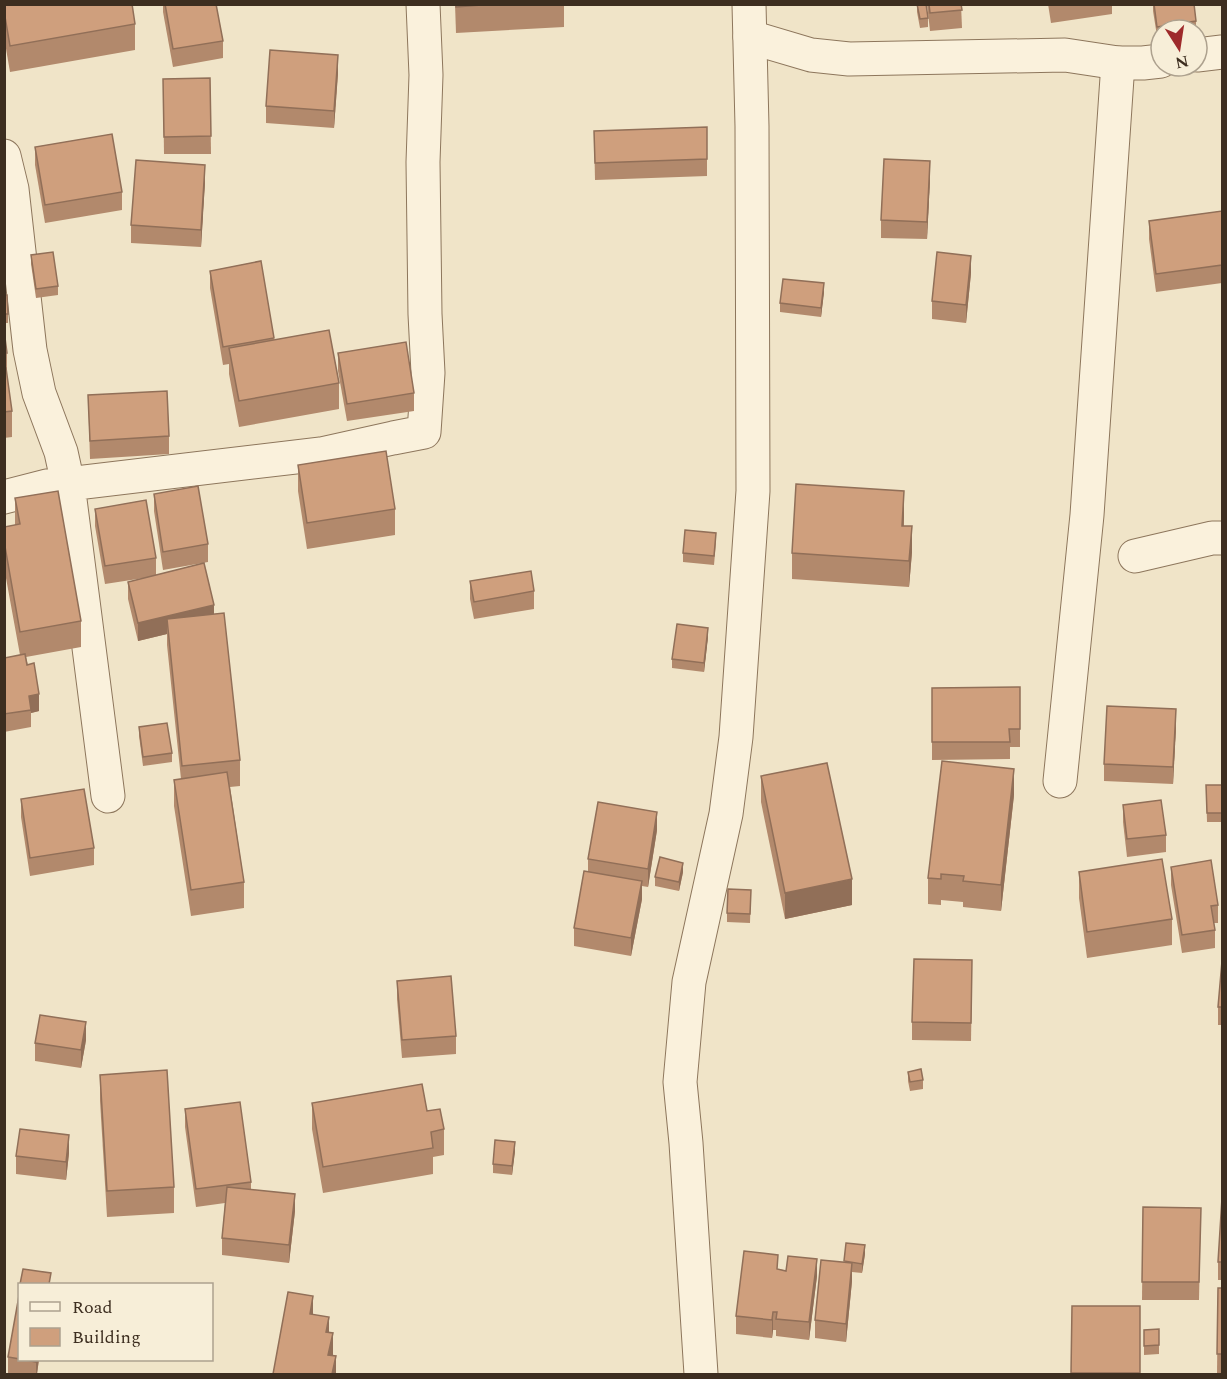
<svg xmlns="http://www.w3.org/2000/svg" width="1227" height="1379" font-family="Spectral,serif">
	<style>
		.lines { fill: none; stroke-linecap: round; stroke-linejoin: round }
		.minor-casing { stroke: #8d765c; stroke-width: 35 }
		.minor { stroke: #faf1dc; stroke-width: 33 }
		.wall { fill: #b2896c }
		.shaded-wall { fill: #916f58 }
		.building { fill: #cf9f7d; stroke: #916f58; stroke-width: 1.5 }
	</style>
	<rect width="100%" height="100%" fill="#f0e4c8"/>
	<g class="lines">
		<defs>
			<g id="minor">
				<path d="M750 37 811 55 849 59 1065 55 1118 63H1143L1161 61"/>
				<path d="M1197 55 1222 52"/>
				<path d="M4 156 12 189 30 350 39 393 61 452 68 484 47 486 4 497"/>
				<path d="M1135 556 1212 538H1222"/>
				<path d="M1060 781 1087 515 1118 63"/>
				<path d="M108 796 68 484 321 454 393 438 424 432 428 373 425 314 423 162 426 75 423 4"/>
				<path d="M701 1374 686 1143 680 1082 689 982 726 814 736 737 753 491 752 126 749 4"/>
			</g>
		</defs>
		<use href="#minor" class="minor-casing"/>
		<use href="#minor" class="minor"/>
	</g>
	<g class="wall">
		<path d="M4 4 135 24V50L10 72 4 37Z"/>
		<path d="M163 4H216L223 41V58L173 67 163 12Z"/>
		<path d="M455 4H564V27L456 33Z"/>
		<path d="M917 4 928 18V27L920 28 917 12Z"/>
		<path d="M927 4H961L962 28 930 31Z"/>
		<path d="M1048 4H1112V14L1051 23Z"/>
		<path d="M1153 4H1194L1196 21V30H1161V36H1157L1153 11Z"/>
		<path d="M338 73 334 128 266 123V106Z"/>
		<path d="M210 78 211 154H164L163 79Z"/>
		<path d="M707 127V176L595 180 594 131Z"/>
		<path d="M35 147 122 192V210L45 223 35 165Z"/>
		<path d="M930 179 927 239 881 238V220Z"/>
		<path d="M205 182 201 247 131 243V225Z"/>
		<path d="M1222 211V283L1156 292 1149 239V221Z"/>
		<path d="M31 255 58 286V295L36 298 31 264Z"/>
		<path d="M261 261 274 340 339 383V409L239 427 229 374V364L223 365 210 288V271Z"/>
		<path d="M971 273 966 323 932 319V301Z"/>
		<path d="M824 292 821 317 780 312V303Z"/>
		<path d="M4 295 8 314V323H4Z"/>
		<path d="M4 330 7 353V376L12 411V437L4 438Z"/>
		<path d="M338 353 414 393V411L347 421 338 371Z"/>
		<path d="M88 395 169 436V454L90 459Z"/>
		<path d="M298 465 395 509V535L307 549 298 491Z"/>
		<path d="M154 494 208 544V562L163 570 154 511Z"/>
		<path d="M15 498 81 621V647L26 657 39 711 31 713V727L4 732V658L20 655 4 567V527L15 525Z"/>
		<path d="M95 509 156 558V575L214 614 240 760V786L230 787 244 882V908L191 916 174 806V780L181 779 167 645V634L138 641 128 599V582L144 578 105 584 95 526Z"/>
		<path d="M904 517V526L912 552 909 587 792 579V553Z"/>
		<path d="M716 542 714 565 683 562V553Z"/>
		<path d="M470 581 534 591V609L474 619 470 599Z"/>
		<path d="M708 637 704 672 672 668V659Z"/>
		<path d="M1020 687V747H1010V759L932 760V688Z"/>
		<path d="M139 727 172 753V762L143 766 139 736Z"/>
		<path d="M1176 727 1173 784 1104 781V764Z"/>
		<path d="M761 776 852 905 785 919 761 802Z"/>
		<path d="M1206 785H1222V822H1207Z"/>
		<path d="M1014 795 1001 911 963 907V902L941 900V905L928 904V878Z"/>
		<path d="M21 799 94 848V865L30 876 21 817Z"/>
		<path d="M1123 805 1166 835V852L1127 857 1123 822Z"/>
		<path d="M657 830 648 887 642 886V899L631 956 574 946V928L588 872V859Z"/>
		<path d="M1171 867 1218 905V923H1214L1215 930V948L1182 953 1171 885Z"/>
		<path d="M683 872 679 891 655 886V877Z"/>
		<path d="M1079 872 1172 919V945L1087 958 1079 898Z"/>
		<path d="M751 890 750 923 727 922V913Z"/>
		<path d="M1222 961V1025H1218V1007Z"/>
		<path d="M972 977 971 1041 912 1040V1022Z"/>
		<path d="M397 981 456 1036V1054L402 1058 397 999Z"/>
		<path d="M86 1040 81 1068 35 1061V1043Z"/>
		<path d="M908 1072 923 1080V1089L910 1091 908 1081Z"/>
		<path d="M100 1075 174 1187V1213L107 1217 100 1101Z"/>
		<path d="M312 1103 427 1111 444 1129V1155L433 1157V1174L323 1193 312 1129Z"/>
		<path d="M185 1109 251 1182V1189L295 1211 289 1263 222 1255V1238L225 1203 196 1207 185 1127Z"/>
		<path d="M515 1151 512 1175 493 1173V1164Z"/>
		<path d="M69 1153 66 1180 16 1174V1156Z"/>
		<path d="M1222 1198V1280H1218V1262Z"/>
		<path d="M1143 1207 1201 1208 1199 1300H1142Z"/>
		<path d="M865 1254 862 1273 852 1272V1281L846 1342 815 1338V1320L844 1262Z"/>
		<path d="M778 1269 817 1276 809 1340 776 1336V1330H773L772 1338 736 1334V1316Z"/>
		<path d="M1218 1288H1222V1374H1217Z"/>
		<path d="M1072 1306H1140V1374H1071Z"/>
		<path d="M1159 1329V1354L1144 1355V1330Z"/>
		<path d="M8 1357 20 1359H39L37 1374H8Z"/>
	</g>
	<g class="shaded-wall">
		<path d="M338 55V73L334 128V111Z"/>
		<path d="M930 161V179L927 239V222Z"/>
		<path d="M205 165V182L201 247V230Z"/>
		<path d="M971 256V273L966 323V305Z"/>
		<path d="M824 283V292L821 317V308Z"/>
		<path d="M904 491V517L902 552V526Z"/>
		<path d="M912 526V552L909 587V561Z"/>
		<path d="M214 605V623L167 619V634L138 641V623Z"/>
		<path d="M708 628V637L704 672V663Z"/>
		<path d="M39 694V711L31 713 29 696Z"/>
		<path d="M1176 709V727L1173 784V767Z"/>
		<path d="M1014 769V795L1001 911V885Z"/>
		<path d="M657 812V830L648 887V869Z"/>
		<path d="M683 863V872L679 891V882Z"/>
		<path d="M852 879V905L785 919V893Z"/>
		<path d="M642 881V899L631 956V938Z"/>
		<path d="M86 1022V1040L81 1068V1050Z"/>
		<path d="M69 1135V1153L66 1180V1162Z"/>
		<path d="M515 1142V1151L512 1175V1166Z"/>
		<path d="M295 1194V1211L289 1263V1245Z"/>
		<path d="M865 1245V1254L862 1273V1264Z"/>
		<path d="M817 1259V1276L809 1340V1322Z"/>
		<path d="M852 1263V1281L846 1342V1324Z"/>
		<path d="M313 1296V1322L310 1314Z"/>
		<path d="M773 1312V1330L772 1338V1320Z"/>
		<path d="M329 1317V1343L326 1332Z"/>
		<path d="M333 1333V1359L328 1355Z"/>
		<path d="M336 1356V1374H332Z"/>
		<path d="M36 1359H39L37 1374H36Z"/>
	</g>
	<g class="building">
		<path d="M4 4H132L135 24 10 46 4 11Z"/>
		<path d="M165 4H216L223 41 173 49Z"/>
		<path d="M456 4H495L456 7Z"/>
		<path d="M917 4H926L928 18 920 19Z"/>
		<path d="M929 4H961L962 10 930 13Z"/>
		<path d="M1154 4H1194L1196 21 1157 27Z"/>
		<path d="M270 50 338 55 334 111 266 106Z"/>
		<path d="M210 78 211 136 164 137 163 79Z"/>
		<path d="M707 127V159L595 163 594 131Z"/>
		<path d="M112 134 122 192 45 205 35 147Z"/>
		<path d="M884 159 930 161 927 222 881 220Z"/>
		<path d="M136 160 205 165 201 230 131 225Z"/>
		<path d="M1222 211V265L1156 274 1149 221Z"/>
		<path d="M53 252 58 286 36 289 31 255Z"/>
		<path d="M937 252 971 256 966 305 932 301Z"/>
		<path d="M261 261 274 338 223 347 210 271Z"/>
		<path d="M783 279 824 283 821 308 780 303Z"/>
		<path d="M4 295H7L8 314H4Z"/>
		<path d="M4 330 7 353H4Z"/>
		<path d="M329 330 339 383 239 401 229 348Z"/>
		<path d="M406 342 414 393 347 404 338 353Z"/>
		<path d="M4 368H6L12 411 4 412Z"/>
		<path d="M167 391 169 436 90 441 88 395Z"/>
		<path d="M386 451 395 509 307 523 298 465Z"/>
		<path d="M796 484 904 491 902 526H912L909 561 792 553Z"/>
		<path d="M198 486 208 544 163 552 154 494Z"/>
		<path d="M58 491 81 621 20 632 4 541V527L20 524 15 498Z"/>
		<path d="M146 500 156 558 105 566 95 509Z"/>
		<path d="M685 530 716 533 714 556 683 553Z"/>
		<path d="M204 563 214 605 138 623 128 582Z"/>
		<path d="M531 571 534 591 474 602 470 581Z"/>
		<path d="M224 613 240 760 182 766 167 619Z"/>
		<path d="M677 624 708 628 704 663 672 659Z"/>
		<path d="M25 654 27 665 34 663 39 694 29 696 31 710 4 714V658Z"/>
		<path d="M1020 687V729H1009L1010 742H932V688Z"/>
		<path d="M1107 706 1176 709 1173 767 1104 764Z"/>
		<path d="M167 723 172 753 143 757 139 727Z"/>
		<path d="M942 761 1014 769 1001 885 963 881 964 876 941 874V879L928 878Z"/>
		<path d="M827 763 852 879 785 893 761 776Z"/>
		<path d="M227 772 244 882 191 890 174 780Z"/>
		<path d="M1206 785H1222V813H1207Z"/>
		<path d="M84 789 94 848 30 858 21 799Z"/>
		<path d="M1161 800 1166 835 1127 839 1123 805Z"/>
		<path d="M598 802 657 812 648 869 588 859Z"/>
		<path d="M660 857 683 863 679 882 655 877Z"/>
		<path d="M1162 859 1172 919 1087 932 1079 872Z"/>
		<path d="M1211 860 1218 905 1211 906 1215 930 1182 935 1171 867Z"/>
		<path d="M584 871 642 881 631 938 574 928Z"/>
		<path d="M728 889 751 890 750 914 727 913Z"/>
		<path d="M914 959 972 960 971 1023 912 1022Z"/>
		<path d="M1222 961V1007H1218Z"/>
		<path d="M451 976 456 1036 402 1040 397 981Z"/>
		<path d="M40 1015 86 1022 81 1050 35 1043Z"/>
		<path d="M921 1069 923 1080 910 1082 908 1072Z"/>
		<path d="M167 1070 174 1187 107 1191 100 1075Z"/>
		<path d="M422 1084 427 1111 440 1109 444 1129 431 1132 433 1148 323 1167 312 1103Z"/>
		<path d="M240 1102 251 1182 196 1189 185 1109Z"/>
		<path d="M20 1129 69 1135 66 1162 16 1156Z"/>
		<path d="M495 1140 515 1142 512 1166 493 1164Z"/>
		<path d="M227 1187 295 1194 289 1245 222 1238Z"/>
		<path d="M1222 1198V1262H1218Z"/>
		<path d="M1143 1207 1201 1208 1199 1282H1142Z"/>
		<path d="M846 1243 865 1245 862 1264 844 1261Z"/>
		<path d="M744 1251 778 1255 777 1269 786 1271 788 1256 817 1259 809 1322 776 1319 777 1312H773L772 1320 736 1316Z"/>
		<path d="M821 1260 852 1263 846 1324 815 1320Z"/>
		<path d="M23 1269 51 1273 49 1284H20Z"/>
		<path d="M1218 1288H1222V1354H1217Z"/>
		<path d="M20 1290V1359L8 1357Z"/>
		<path d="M288 1292 313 1296 310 1314 329 1317 326 1332 333 1333 328 1355 336 1356 332 1374H273Z"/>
		<path d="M1072 1306H1140V1373H1071Z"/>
		<path d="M1159 1329V1345L1144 1346V1330Z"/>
		<path d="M21 1359H36V1362Z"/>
	</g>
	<rect width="1227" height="1379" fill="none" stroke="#3d2e20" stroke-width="12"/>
	<rect x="18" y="1283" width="195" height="78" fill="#f7eed8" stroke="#ada18e" stroke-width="1.5"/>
	<rect x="30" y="1302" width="30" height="9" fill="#faf1dc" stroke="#ada18e" stroke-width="1.5"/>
	<text x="72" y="1313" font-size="18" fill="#3d2e20">Road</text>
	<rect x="30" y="1328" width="30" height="18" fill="#cf9f7d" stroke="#ada18e" stroke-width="1.5"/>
	<text x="72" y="1343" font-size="18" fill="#3d2e20">Building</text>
	<g transform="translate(1179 48) rotate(168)"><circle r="28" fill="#f7eed8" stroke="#ada18e" stroke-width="1.5"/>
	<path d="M0-4.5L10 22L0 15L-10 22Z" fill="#9e2a2b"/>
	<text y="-9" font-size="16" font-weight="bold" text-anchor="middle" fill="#3d2e20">N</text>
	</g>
</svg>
